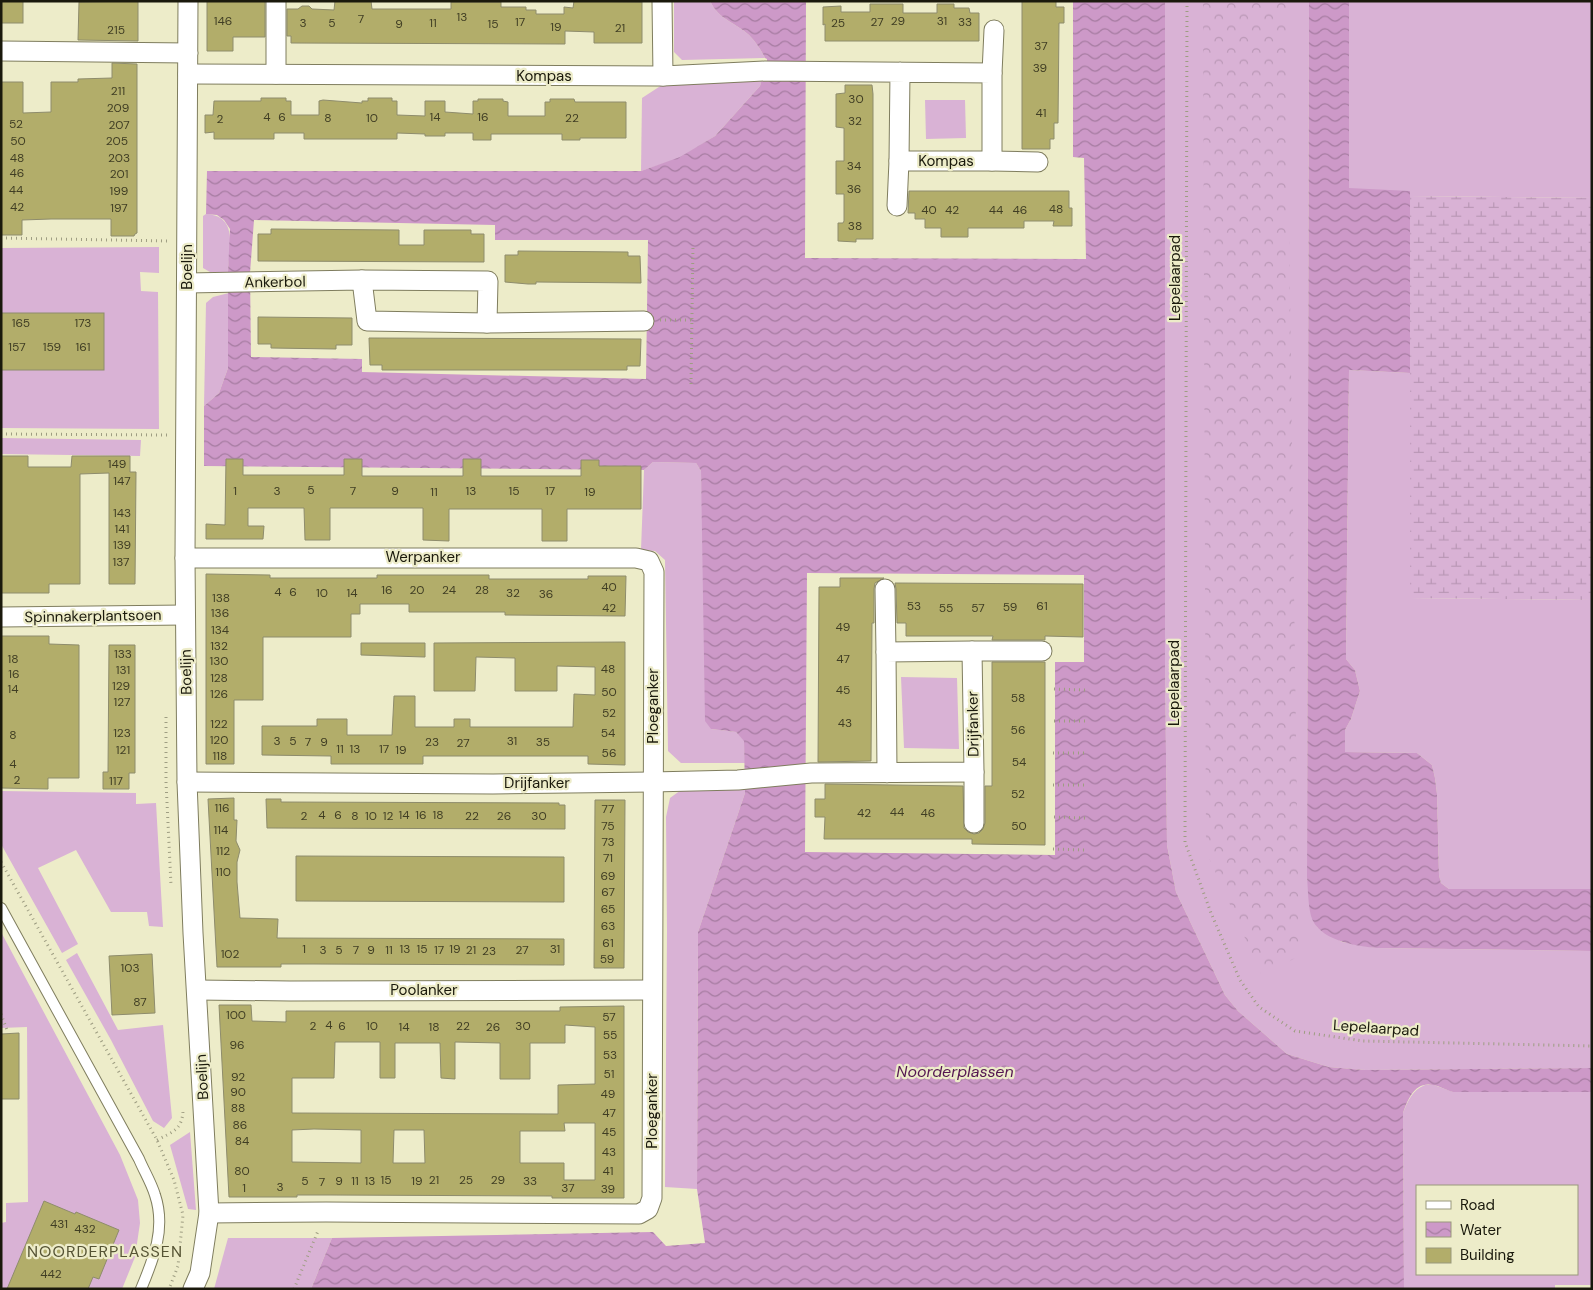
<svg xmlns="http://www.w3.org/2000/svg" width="1593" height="1290" font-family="'DM Sans',sans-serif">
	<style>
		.grass { fill: #d9b2d5; fill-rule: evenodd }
		.forest { fill: url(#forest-crowns) }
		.wetland { fill: url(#wetland-marsh) }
		.water { fill: url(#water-waves); fill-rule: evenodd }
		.building { fill: #b2ad6a; stroke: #8e8c6c; fill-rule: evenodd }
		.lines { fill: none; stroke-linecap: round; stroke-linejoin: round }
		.service-casing { stroke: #7f7d5e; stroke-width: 12 }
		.minor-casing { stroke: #7f7d5e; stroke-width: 21 }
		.path { stroke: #9e9d82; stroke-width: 3; stroke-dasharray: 1 4; stroke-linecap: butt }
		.service { stroke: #fff; stroke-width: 10 }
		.minor { stroke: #fff; stroke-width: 19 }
		.labels { text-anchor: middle; stroke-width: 4.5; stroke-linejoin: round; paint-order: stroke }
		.number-label { font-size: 12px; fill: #403e24 }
		.street-label { font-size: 15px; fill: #1a190c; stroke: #edecc9 }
		.water-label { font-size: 16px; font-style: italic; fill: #551752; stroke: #edecc9 }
		.neighbourhood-label { font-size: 16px; letter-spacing: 1px; fill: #565435; stroke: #edecc9 }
	</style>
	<defs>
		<pattern id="forest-crowns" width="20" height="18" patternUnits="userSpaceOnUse" patternTransform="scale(1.25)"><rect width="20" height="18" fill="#d9b2d5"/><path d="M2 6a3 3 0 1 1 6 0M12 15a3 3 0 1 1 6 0" fill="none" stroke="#ba98b6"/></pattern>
		<pattern id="wetland-marsh" width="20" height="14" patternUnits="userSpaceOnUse" patternTransform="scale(1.25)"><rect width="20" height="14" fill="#d9b2d5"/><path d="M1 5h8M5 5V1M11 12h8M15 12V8" fill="none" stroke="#ba98b6"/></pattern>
		<pattern id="water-waves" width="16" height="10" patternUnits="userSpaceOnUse" patternTransform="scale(1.25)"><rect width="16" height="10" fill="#cd99c8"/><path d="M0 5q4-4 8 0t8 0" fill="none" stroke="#a67ca1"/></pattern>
	</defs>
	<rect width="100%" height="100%" fill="#edecc9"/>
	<g class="grass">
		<path d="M674 1H710C719 20 735 22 749 35 756 42 761 50 765 58L682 60 674 52Z"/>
		<path d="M1165 1H1309L1307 877 1317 927 1342 942 1376 948 1592 951V1068L1365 1070 1329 1067 1287 1054 1238 1011 1225 995 1176 892 1167 845 1165 663Z"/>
		<path d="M1349 1H1592V198L1410 196V192L1349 189Z"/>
		<path d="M762 79 760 86 715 136 680 158 641 171 642 98 662 85Z"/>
		<path d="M925 100H965L966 138 926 139Z"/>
		<path d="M206 214C239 216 229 248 228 272H210L203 268V216Z"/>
		<path d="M159 247V273L140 272 141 291 158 292 159 429 1 428V248Z"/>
		<path d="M229 293 228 368 219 393 204 406 206 303 213 297Z"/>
		<path d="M1349 370 1410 373V598L1592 600V889H1449L1441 883 1439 875 1437 794 1435 778 1432 765 1417 753 1345 752V730L1351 719 1360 691 1355 670 1346 659Z"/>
		<path d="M1 438 141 440 140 456 1 454Z"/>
		<path d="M653 462 696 463 701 471 711 729 736 732 744 740 745 763H681L668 751 665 560 655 551 641 550 644 470Z"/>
		<path d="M901 677 957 678 959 749 904 748Z"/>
		<path d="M745 789V793L698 932 697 1189 665 1187 667 931 666 817 670 798 681 790Z"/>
		<path d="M1 791 136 793V804L156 803 163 927 149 926 147 912H111L76 850 38 868 78 944 62 953 1 844Z"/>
		<path d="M1 932 120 1155 138 1200 140 1223 135 1257 122 1289H1V1223L6 1222V1203L28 1202 27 1027 1 1028Z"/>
		<path d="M77 953 118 1030 163 1025 172 1118 164 1128 153 1121 111 1040 66 960Z"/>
		<path d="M1425 1085H1434L1453 1092H1592V1285H1555V1289H1404L1403 1113C1408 1101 1412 1090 1425 1085ZM1417 1186H1577V1274H1417Z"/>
		<path d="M190 1132 196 1210 188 1209 170 1145Z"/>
		<path d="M228 1238H332L311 1289H214Z"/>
	</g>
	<path class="forest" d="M1203 1H1286L1299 956 1262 976 1206 851Z"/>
	<path class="wetland" d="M1410 196 1592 198V600L1410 598Z"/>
	<g class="water">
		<path d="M710 1H806L805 258 1086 259 1084 158 1073 157V1H1165V663L1167 845 1176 892 1225 995 1238 1011 1287 1054 1329 1067 1365 1070 1592 1068V1092H1453C1446 1090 1440 1086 1433 1085 1415 1081 1408 1099 1403 1113L1404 1289H311L332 1238 653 1232 666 1246 705 1243 697 1189 698 932 745 793 744 741 736 732 711 729 705 721 701 471 696 463 653 462 644 470 204 466V406L219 393 228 368V272L230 229 224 220 217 215 206 214 207 171H641L680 157 715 136 760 86 762 79H767V59L765 58C761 50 756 42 749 35 735 22 719 20 710 1ZM254 220 495 225V240H648L646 379 362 372V359L251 357 250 273ZM807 573 1084 575V662H1055V855L805 852Z"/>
		<path d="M1309 1H1349V188L1410 191V373L1349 370 1346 659 1355 670 1360 691 1351 719 1345 730V752L1417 753 1432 765 1435 778 1437 794 1439 875 1441 883 1449 889H1592V951L1376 948C1355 946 1318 940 1311 916 1308 904 1308 889 1307 877Z"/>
	</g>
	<g class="building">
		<rect x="1" y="1" width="22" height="22"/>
		<path d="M138 1V41L78 40 79 2Z"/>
		<path d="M207 1H265V37H233V51H207Z"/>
		<path d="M335 1H371L372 9H451V2H501V7H526V10H536V14H564V7L573 8 574 1 642 2V43H594V32L565 31V44L291 43V36H287V9H298L302 6H309L312 9 334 10Z"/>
		<path d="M1022 1H1056V7H1064V23H1059L1058 123H1054V139H1050V149H1022Z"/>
		<path d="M870 4H903V13H937V4H954V8H969L970 13H979V41H825V24L823 25V7L841 6V12H870Z"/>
		<path d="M112 63 137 64V233L135 234 134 236H111V219H51L22 220V235H1V82H23V113L51 112V82H78V79L112 78Z"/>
		<path d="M845 85H872L873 94V239H856V242L838 241V223H843L844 221V194H836V161H844V128L836 127V94L845 93Z"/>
		<path d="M261 98H286V101H291V115H319V101L323 100 362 103V101H368V98H392V101H397V115L425 116V101H445V112L473 114V101H478V99H503V101L508 102V116H545V102H550V99H574L575 102H626V138H580V140H562V134H491V140H473V133H445V136H425V134L397 133V139H304V133H274V139H214V132L205 133V115H213L214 101H261Z"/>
		<path d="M909 191H1069V208H1072V226H1053L1054 221H1024V228H968V237H941V228H925V219H915V213H908Z"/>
		<path d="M271 229 399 230V245H424V230H471V234H484V262L258 261V234H271Z"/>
		<path d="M518 251 628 252V256H640L641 283 536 282V284H528L505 282V255H518Z"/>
		<rect x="1" y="313" width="103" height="57"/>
		<path d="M258 317 352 318V345H336V349L271 348V344H258Z"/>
		<path d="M369 338 641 339 640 366H627V370H382V365H370Z"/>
		<path d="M1 456H28V467H71L72 456H130V472H136L135 584H109V473L80 474V584H49V593H1Z"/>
		<path d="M226 459H243V475H344V459H362V476H463V459H481V476H581V460H599V466H641V509H567V541H542V509H449V541L423 540V508H330V540H305L304 508H248V526H264L263 539H206V524L225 525Z"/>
		<path d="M206 574 270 575V578H377V575H489V579H588V576H626L625 616 505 615V612H409V604H360V614H351V637H263V700H234V764H206Z"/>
		<path d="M840 578H884L875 583 874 589V623H872L871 761 818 762 819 587H840Z"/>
		<path d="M895 583 1083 584V637L1045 636V640H992L993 636H906V623H897L896 589Z"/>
		<path d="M1 636H49V644L79 645V778H48V789L1 788Z"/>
		<path d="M625 642V765L588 764V756H423V764H331V756L262 755V726H317V719H347V735H392L394 696H415V727H454V719H470V727H573L574 694 595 695V667L557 666V691H515V658L476 657 475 691H434V643Z"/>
		<path d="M361 643H425V657L361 655Z"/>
		<path d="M109 645H135V773H129V789H103V772H108Z"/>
		<path d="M992 662H1045V845L972 844V839H824L825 817H815V799H825V784L963 786 964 828 968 832 974 834 979 833 983 829 985 823V786H992Z"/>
		<path d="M234 798V820H237L236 841 240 850 237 862V882L240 918 278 919 277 938 564 939V965L313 964H281V967H217L208 799Z"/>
		<path d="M266 799H281V802L559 803V805H565V829L267 828Z"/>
		<path d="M595 800H625L624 968H594Z"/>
		<path d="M296 856 564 857V902L296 901Z"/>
		<path d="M152 954 155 1013 112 1015 109 956Z"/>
		<path d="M219 1005H251L252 1021 286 1022V1011H560V1007L624 1006V1198H552V1196L330 1195H297V1197H229ZM565 1025 595 1027V1084L558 1085V1114L292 1113V1078H334L335 1042H380V1078H395V1043H440L441 1078 455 1079V1042L500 1043V1079H530V1043H565ZM564 1123H595V1180H564V1163H520V1131H565ZM314 1129 361 1130V1163L292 1162V1130ZM394 1130H424L425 1163H393Z"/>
		<path d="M19 1033V1099H1V1034Z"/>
		<path d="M44 1201 75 1214 76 1212 119 1230 99 1279 93 1277 88 1289H7Z"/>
	</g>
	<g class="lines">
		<defs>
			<path id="service" d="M1 908 139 1159C144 1171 151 1182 155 1195 166 1228 154 1258 141 1289"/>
			<g id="minor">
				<path d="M188 1 185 558 187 782 193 933 209 1213 200 1273 193 1289"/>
				<path d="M276 1V74"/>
				<path d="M662 1 663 76"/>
				<path d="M1 51 188 53"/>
				<path d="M992 73 994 30"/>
				<path d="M188 74 663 76 765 71 992 73V161H899L900 72"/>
				<path d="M992 161 1038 162"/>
				<path d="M897 206 899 161"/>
				<path d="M362 280 367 321 487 323 644 321"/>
				<path d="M187 283 362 280 488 281 487 323"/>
				<path d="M185 558H636L649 561 654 572 652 1198 648 1209 639 1214 326 1212 209 1213"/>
				<path d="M885 589 886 652"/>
				<path d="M1 617 185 615"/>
				<path d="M972 651H1042"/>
				<path d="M974 772V823"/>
				<path d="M187 782 493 784 652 782 738 780 811 773 974 772 972 651 886 652 887 773"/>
				<path d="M197 990 290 991 652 990"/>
			</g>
		</defs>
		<use href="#service" class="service-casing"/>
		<use href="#minor" class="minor-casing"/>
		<g class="path">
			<path d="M1187 1 1185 842 1211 913 1240 980 1259 1007 1295 1031 1363 1041 1592 1046"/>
			<path d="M1 238 168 241"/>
			<path d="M660 320H692"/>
			<path d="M691 384 693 244"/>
			<path d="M1 434 167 435"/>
			<path d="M1054 689 1085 690"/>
			<path d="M166 717V782L171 885"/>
			<path d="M1054 721H1085"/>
			<path d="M1053 753H1084"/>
			<path d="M1053 785H1084"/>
			<path d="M1054 817 1085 818"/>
			<path d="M1053 849 1084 850"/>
			<path d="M1 862 157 1140 174 1180 183 1215 178 1266 169 1289"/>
			<path d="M1 1014 7 1030"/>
			<path d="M157 1140C173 1132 183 1129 183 1109"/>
			<path d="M294 1289 318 1231"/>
		</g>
		<use href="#service" class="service"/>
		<use href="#minor" class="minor"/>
	</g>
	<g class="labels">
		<g class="number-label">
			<text x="462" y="21">13</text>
			<text x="361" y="23">7</text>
			<text x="223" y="25">146</text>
			<text x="898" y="25">29</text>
			<text x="942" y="25">31</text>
			<text x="520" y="26">17</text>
			<text x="877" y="26">27</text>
			<text x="965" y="26">33</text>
			<text x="303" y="27">3</text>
			<text x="332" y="27">5</text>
			<text x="433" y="27">11</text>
			<text x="838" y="27">25</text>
			<text x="399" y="28">9</text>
			<text x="493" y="28">15</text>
			<text x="556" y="31">19</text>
			<text x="620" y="32">21</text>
			<text x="116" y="34">215</text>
			<text x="1041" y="50">37</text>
			<text x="1040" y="72">39</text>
			<text x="118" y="95">211</text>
			<text x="856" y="103">30</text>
			<text x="118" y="112">209</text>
			<text x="1041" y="117">41</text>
			<text x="267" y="121">4</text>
			<text x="282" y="121">6</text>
			<text x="435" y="121">14</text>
			<text x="483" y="121">16</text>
			<text x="328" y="122">8</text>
			<text x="372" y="122">10</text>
			<text x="572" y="122">22</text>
			<text x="220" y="123">2</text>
			<text x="855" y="125">32</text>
			<text x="16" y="128">52</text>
			<text x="119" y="129">207</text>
			<text x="18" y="145">50</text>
			<text x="117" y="145">205</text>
			<text x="17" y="162">48</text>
			<text x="119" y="162">203</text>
			<text x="854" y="170">34</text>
			<text x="17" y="177">46</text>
			<text x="119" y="178">201</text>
			<text x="854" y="193">36</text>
			<text x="16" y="194">44</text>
			<text x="119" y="195">199</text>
			<text x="17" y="211">42</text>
			<text x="119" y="212">197</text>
			<text x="1056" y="213">48</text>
			<text x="929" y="214">40</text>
			<text x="952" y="214">42</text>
			<text x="996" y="214">44</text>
			<text x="1020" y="214">46</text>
			<text x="855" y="230">38</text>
			<text x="21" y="327">165</text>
			<text x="83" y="327">173</text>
			<text x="17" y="351">157</text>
			<text x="52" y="351">159</text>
			<text x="83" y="351">161</text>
			<text x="117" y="468">149</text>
			<text x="122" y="485">147</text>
			<text x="311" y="494">5</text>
			<text x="235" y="495">1</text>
			<text x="277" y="495">3</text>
			<text x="353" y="495">7</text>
			<text x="395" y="495">9</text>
			<text x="471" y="495">13</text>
			<text x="514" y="495">15</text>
			<text x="550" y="495">17</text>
			<text x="434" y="496">11</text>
			<text x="590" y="496">19</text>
			<text x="122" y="517">143</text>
			<text x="122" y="533">141</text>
			<text x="122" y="549">139</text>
			<text x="121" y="566">137</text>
			<text x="609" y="591">40</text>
			<text x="387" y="594">16</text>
			<text x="417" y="594">20</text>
			<text x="449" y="594">24</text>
			<text x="482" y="594">28</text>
			<text x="278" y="596">4</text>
			<text x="293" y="596">6</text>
			<text x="322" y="597">10</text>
			<text x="352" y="597">14</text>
			<text x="513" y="597">32</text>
			<text x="546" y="598">36</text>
			<text x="221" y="602">138</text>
			<text x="914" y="610">53</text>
			<text x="1042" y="610">61</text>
			<text x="1010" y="611">59</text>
			<text x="609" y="612">42</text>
			<text x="946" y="612">55</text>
			<text x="978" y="612">57</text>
			<text x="220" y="617">136</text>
			<text x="843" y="631">49</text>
			<text x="220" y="634">134</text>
			<text x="219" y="650">132</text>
			<text x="123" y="658">133</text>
			<text x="13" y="663">18</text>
			<text x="843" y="663">47</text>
			<text x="219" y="665">130</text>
			<text x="608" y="673">48</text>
			<text x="123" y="674">131</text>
			<text x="14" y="678">16</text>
			<text x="219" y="682">128</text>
			<text x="121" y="690">129</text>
			<text x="13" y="693">14</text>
			<text x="843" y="694">45</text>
			<text x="609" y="696">50</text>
			<text x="219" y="698">126</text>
			<text x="1018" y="702">58</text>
			<text x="122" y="706">127</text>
			<text x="609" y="717">52</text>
			<text x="845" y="727">43</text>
			<text x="219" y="728">122</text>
			<text x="1018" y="734">56</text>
			<text x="122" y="737">123</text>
			<text x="608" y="737">54</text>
			<text x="13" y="739">8</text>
			<text x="219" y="744">120</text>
			<text x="277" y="745">3</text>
			<text x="293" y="745">5</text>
			<text x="512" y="745">31</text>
			<text x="308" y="746">7</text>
			<text x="324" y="746">9</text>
			<text x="432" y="746">23</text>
			<text x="543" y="746">35</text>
			<text x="463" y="747">27</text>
			<text x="340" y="753">11</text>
			<text x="355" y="753">13</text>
			<text x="384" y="753">17</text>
			<text x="123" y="754">121</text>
			<text x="401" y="754">19</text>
			<text x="609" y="757">56</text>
			<text x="220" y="760">118</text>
			<text x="1019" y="766">54</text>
			<text x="13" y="768">4</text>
			<text x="17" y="784">2</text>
			<text x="116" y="785">117</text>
			<text x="1018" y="798">52</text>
			<text x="222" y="812">116</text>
			<text x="608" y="813">77</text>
			<text x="897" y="816">44</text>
			<text x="864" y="817">42</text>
			<text x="928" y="817">46</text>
			<text x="322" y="819">4</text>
			<text x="338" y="819">6</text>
			<text x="404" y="819">14</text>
			<text x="421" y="819">16</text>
			<text x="438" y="819">18</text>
			<text x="304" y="820">2</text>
			<text x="355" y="820">8</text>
			<text x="371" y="820">10</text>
			<text x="388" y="820">12</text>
			<text x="472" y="820">22</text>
			<text x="504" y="820">26</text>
			<text x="539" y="820">30</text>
			<text x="608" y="830">75</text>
			<text x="1019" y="830">50</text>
			<text x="221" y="834">114</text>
			<text x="608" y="846">73</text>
			<text x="223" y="855">112</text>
			<text x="608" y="862">71</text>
			<text x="223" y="876">110</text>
			<text x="608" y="880">69</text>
			<text x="608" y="896">67</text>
			<text x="608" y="913">65</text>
			<text x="608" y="930">63</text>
			<text x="608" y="947">61</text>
			<text x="304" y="953">1</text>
			<text x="405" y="953">13</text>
			<text x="422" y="953">15</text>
			<text x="455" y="953">19</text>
			<text x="555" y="953">31</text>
			<text x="323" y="954">3</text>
			<text x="339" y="954">5</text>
			<text x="356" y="954">7</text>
			<text x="371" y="954">9</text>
			<text x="389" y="954">11</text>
			<text x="439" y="954">17</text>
			<text x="471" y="954">21</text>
			<text x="522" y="954">27</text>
			<text x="489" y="955">23</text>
			<text x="230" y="958">102</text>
			<text x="607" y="963">59</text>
			<text x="130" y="972">103</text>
			<text x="140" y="1006">87</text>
			<text x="236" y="1019">100</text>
			<text x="609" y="1021">57</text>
			<text x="329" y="1029">4</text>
			<text x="313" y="1030">2</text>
			<text x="342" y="1030">6</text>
			<text x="372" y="1030">10</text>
			<text x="463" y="1030">22</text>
			<text x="523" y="1030">30</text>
			<text x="404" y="1031">14</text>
			<text x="434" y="1031">18</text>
			<text x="493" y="1031">26</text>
			<text x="610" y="1039">55</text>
			<text x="237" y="1049">96</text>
			<text x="610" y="1059">53</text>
			<text x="609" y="1078">51</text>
			<text x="238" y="1081">92</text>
			<text x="238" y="1096">90</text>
			<text x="608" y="1098">49</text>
			<text x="238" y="1112">88</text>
			<text x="609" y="1117">47</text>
			<text x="240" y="1129">86</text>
			<text x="609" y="1136">45</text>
			<text x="242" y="1145">84</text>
			<text x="609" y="1156">43</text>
			<text x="242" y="1175">80</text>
			<text x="608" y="1175">41</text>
			<text x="386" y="1184">15</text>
			<text x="434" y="1184">21</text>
			<text x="466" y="1184">25</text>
			<text x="498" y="1184">29</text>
			<text x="305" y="1185">5</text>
			<text x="339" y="1185">9</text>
			<text x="355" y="1185">11</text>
			<text x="370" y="1185">13</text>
			<text x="417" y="1185">19</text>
			<text x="530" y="1185">33</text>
			<text x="322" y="1186">7</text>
			<text x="280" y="1191">3</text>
			<text x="244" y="1192">1</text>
			<text x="568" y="1192">37</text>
			<text x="608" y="1193">39</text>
			<text x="59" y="1228">431</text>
			<text x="85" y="1233">432</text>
			<text x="51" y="1278">442</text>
		</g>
		<g class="street-label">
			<text x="544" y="81">Kompas</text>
			<text x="946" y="166">Kompas</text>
			<text transform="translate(187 267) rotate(-90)" y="5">Boelijn</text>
			<text transform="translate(1175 278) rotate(-90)" y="5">Lepelaarpad</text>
			<text transform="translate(275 282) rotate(-1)" y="5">Ankerbol</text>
			<text x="423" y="562">Werpanker</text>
			<text transform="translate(93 616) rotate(-1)" y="5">Spinnakerplantsoen</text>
			<text transform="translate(186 672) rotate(-91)" y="5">Boelijn</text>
			<text transform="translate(1174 683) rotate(-90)" y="5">Lepelaarpad</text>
			<text transform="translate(653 706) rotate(-90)" y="5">Ploeganker</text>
			<text transform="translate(973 724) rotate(-91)" y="5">Drijfanker</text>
			<text x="537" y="788">Drijfanker</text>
			<text x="424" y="995">Poolanker</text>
			<text transform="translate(1376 1028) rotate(4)" y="5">Lepelaarpad</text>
			<text transform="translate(202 1077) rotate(-93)" y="5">Boelijn</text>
			<text transform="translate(652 1111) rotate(-90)" y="5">Ploeganker</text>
		</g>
		<g class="water-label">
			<text x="955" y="1077">Noorderplassen</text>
		</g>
		<g class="neighbourhood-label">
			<text x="105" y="1257">NOORDERPLASSEN</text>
		</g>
	</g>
	<rect width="1593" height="1290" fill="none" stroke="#1a190c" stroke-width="5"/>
	<rect x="1416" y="1185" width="162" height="90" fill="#edecc9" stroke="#99987d"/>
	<rect x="1426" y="1201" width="25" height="8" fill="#ffffff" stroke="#99987d"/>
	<text x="1460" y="1210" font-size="15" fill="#1a190c">Road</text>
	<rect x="1426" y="1222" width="25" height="15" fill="url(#water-waves)" stroke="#99987d"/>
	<text x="1460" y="1235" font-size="15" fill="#1a190c">Water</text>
	<rect x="1426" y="1248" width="25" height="15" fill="#b2ad6a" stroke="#99987d"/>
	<text x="1460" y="1260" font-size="15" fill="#1a190c">Building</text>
</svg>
